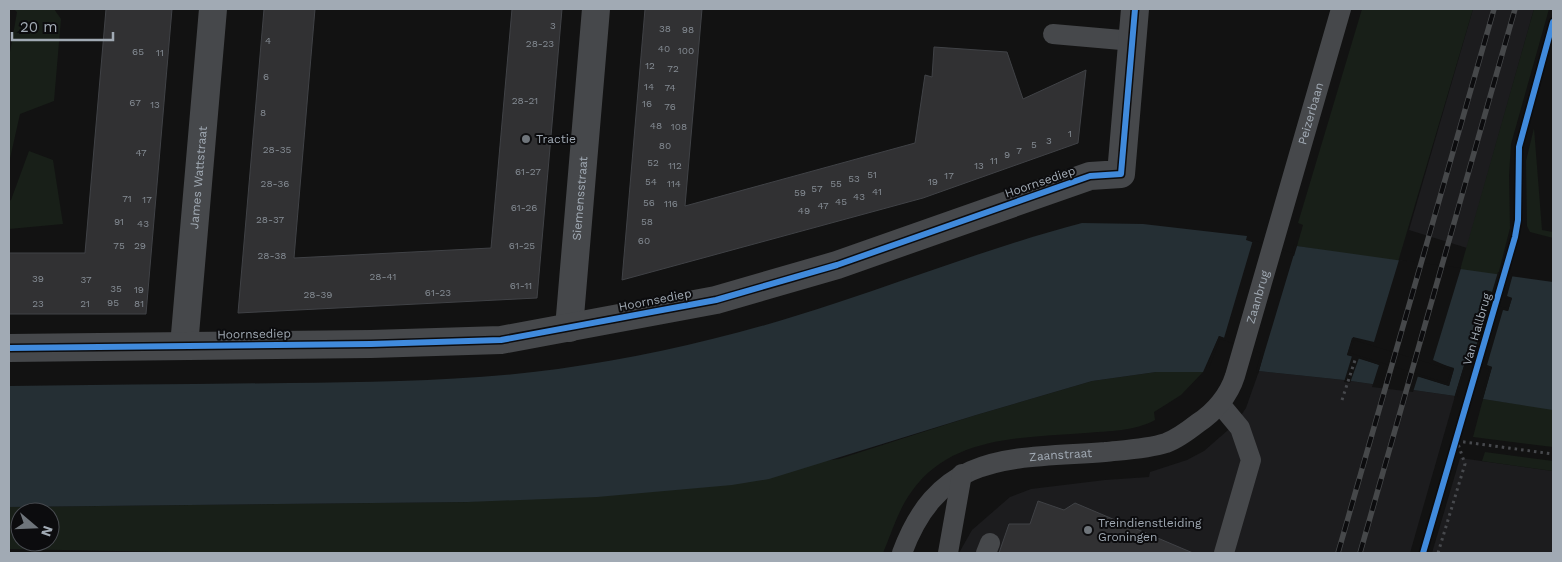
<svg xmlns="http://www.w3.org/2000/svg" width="1562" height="562" font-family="'Work Sans',sans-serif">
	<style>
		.built { fill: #1c1c1e }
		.green { fill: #181f18; fill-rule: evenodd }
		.water { fill: #252f34; fill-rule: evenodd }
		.pier { fill: #121212; fill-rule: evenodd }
		.building { fill: #313133; stroke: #404246 }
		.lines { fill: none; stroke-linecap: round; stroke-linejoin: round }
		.path { stroke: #47494d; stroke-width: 3; stroke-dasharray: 2.5 4; stroke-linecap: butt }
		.lane { stroke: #46484b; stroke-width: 20 }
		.street { stroke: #46484b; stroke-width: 28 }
		.rail-casing { stroke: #46484a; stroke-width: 5.5 }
		.rail { stroke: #0c0c0e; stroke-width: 4; stroke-dasharray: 11; stroke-linecap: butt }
		.cycleway-casing { stroke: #0c0c0e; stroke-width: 9 }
		.cycleway { stroke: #408adc; stroke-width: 6 }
		.poi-dot { fill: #6f757b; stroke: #0c0c0e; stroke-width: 2 }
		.labels { text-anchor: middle; stroke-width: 4; stroke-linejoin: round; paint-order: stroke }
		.number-label { font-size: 10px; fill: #858c94 }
		.street-label { font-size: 12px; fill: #a1aab4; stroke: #0c0c0e }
		.poi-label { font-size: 12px; fill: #a1aab4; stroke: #0c0c0e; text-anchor: start }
	</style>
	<rect width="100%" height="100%" fill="#121212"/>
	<g class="built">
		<path d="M1473 9H1534L1467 248 1409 230Z"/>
		<path d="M1259 371 1344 380 1455 396 1410 553H959L972 530 1010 497 1031 489 1105 480 1149 477 1150 472 1187 460 1204 451 1235 424 1246 408Z"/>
		<path d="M1460 458 1553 471V553H1432Z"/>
	</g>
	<g class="green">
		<path d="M14 9H54L61 19 54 101 20 114 9 163V58L17 12Z"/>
		<path d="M1362 9H1473L1398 262 1297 246 1303 225 1298 223Z"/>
		<path d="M1534 9H1549L1511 144 1509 175 1510 228 1498 275 1460 270Z"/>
		<path d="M1534 128 1542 230 1553 232V238L1530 232 1527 226 1526 161Z"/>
		<path d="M29 151 53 160 63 224 9 229V201L11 200Z"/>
		<path d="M1156 372H1203L1181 395 1154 412 1155 420C1135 431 1109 431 1085 433 1024 438 952 435 912 491 898 510 892 532 883 553H221L9 549V507L468 502 839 459 976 415 1092 381ZM20 512H50V542H20Z"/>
		<path d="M1483 399 1553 409V447L1473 437Z"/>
		<path d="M1485 452 1553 461V471L1482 461Z"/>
	</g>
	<path class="water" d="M1082 223 1143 224 1247 236 1246 240 1294 256 1297 246 1553 282V410L1483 399 1492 367 1466 359 1455 396 1344 380 1259 371 1264 352 1219 336 1203 372H1156L1092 381 976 415 769 479 732 485 597 497 468 502 9 507V386C102 385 196 384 289 383 379 382 470 381 558 369 652 356 747 333 836 303 918 276 998 245 1082 223ZM1485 290 1512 298 1508 311 1481 303ZM1352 338 1454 368 1449 386 1347 355Z"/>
	<g class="pier">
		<path d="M1253 240 1292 253 1294 245 1297 244 1258 374 1256 371 1261 353 1220 339 1209 368 1206 367 1219 336 1224 338Z"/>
		<path d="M1399 260 1461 268 1433 360 1454 369 1449 386 1418 376 1413 392 1372 387 1379 365 1359 358 1350 383 1344 382 1352 356 1347 355 1353 337 1374 342ZM1354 340 1451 370 1447 383 1350 353Z"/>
		<path d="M1498 272 1513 274 1507 296 1512 298 1508 311 1503 310 1487 365 1492 367 1482 402 1480 399 1489 369 1467 362 1457 397 1454 398 1466 359 1472 361 1488 305 1481 303 1485 290 1492 292ZM1487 293 1509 299 1506 308 1484 301Z"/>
	</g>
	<g class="building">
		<path d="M106 9H172L146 314H9V253H85Z"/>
		<path d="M264 9H315L294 258 491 248 512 9H562L537 298 238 313Z"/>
		<path d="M645 9H702L685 206 915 143 925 75 932 77 934 47 1007 52 1023 99 1086 70 1078 143 923 198 622 280Z"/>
		<path d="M1038 501 1064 510 1075 503 1193 553H999L1009 524H1030Z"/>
	</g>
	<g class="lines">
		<g class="path">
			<path d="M1342 400 1356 357"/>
			<path d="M1438 553 1465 464 1457 441 1553 454"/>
		</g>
		<g class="lane">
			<path d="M1053 34 1133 41"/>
			<path d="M1220 404 1240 428 1251 460 1224 553"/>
			<path id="s1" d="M902 553C940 450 1011 459 1105 452 1124 450 1147 449 1166 443 1177 439 1189 430 1198 423 1215 412 1229 395 1235 376L1341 9"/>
			<path d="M948 553 962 474"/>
			<path d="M986 553 990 543"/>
		</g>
		<g class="street">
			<path id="s2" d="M569 328 596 9"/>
			<path id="s3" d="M184 346 213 9"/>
			<path d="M9 348 371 344 501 340 716 300 837 265 1090 176 1121 174 1135 9"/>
		</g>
		<defs>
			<g id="rail">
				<path d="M1338 553 1494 9"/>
				<path d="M1360 553 1515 9"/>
			</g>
		</defs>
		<use href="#rail" class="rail-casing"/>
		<use href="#rail" class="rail"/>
		<defs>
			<g id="cycleway">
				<path d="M9 348 371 344 501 340 716 300 837 265 1090 176 1121 174 1135 9"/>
				<path d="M1423 553 1515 237 1518 220 1519 147 1553 22"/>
			</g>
		</defs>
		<use href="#cycleway" class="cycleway-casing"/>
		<use href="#cycleway" class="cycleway"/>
	</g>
	<g class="poi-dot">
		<circle cx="526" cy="139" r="5"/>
		<circle cx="1088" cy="530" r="5"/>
	</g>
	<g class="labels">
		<g class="number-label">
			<text x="553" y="29">3</text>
			<text x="665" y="32">38</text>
			<text x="688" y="33">98</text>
			<text x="268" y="44">4</text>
			<text x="540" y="47">28-23</text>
			<text x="664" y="52">40</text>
			<text x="686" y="54">100</text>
			<text x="138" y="55">65</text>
			<text x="160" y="56">11</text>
			<text x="650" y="69">12</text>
			<text x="673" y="72">72</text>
			<text x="266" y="80">6</text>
			<text x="649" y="90">14</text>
			<text x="670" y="91">74</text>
			<text x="525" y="104">28-21</text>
			<text x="135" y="106">67</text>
			<text x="647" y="107">16</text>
			<text x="155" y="108">13</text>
			<text x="670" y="110">76</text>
			<text x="263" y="116">8</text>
			<text x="656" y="129">48</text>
			<text x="679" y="130">108</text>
			<text x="1070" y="137">1</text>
			<text x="1049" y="144">3</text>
			<text x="1034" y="148">5</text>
			<text x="665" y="149">80</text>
			<text x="277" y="153">28-35</text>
			<text x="1019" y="154">7</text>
			<text x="141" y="156">47</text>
			<text x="1007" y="158">9</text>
			<text x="994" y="164">11</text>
			<text x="653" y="166">52</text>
			<text x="675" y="169">112</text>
			<text x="979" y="169">13</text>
			<text x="528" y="175">61-27</text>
			<text x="872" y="178">51</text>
			<text x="949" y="179">17</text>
			<text x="854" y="182">53</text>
			<text x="651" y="185">54</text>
			<text x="933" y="185">19</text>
			<text x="275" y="187">28-36</text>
			<text x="674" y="187">114</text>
			<text x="836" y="187">55</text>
			<text x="817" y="192">57</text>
			<text x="877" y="195">41</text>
			<text x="800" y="196">59</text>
			<text x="859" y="200">43</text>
			<text x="127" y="202">71</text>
			<text x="147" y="203">17</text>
			<text x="841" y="205">45</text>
			<text x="649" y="206">56</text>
			<text x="671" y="207">116</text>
			<text x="823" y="209">47</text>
			<text x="524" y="211">61-26</text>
			<text x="804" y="214">49</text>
			<text x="270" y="223">28-37</text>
			<text x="119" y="225">91</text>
			<text x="647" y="225">58</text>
			<text x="143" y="227">43</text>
			<text x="644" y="244">60</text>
			<text x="119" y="249">75</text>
			<text x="140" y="249">29</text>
			<text x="522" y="249">61-25</text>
			<text x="272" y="259">28-38</text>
			<text x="383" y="280">28-41</text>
			<text x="38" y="282">39</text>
			<text x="86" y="283">37</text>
			<text x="521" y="289">61-11</text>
			<text x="116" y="292">35</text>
			<text x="139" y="293">19</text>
			<text x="438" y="296">61-23</text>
			<text x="318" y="298">28-39</text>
			<text x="113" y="306">95</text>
			<text x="38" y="307">23</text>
			<text x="85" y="307">21</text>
			<text x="139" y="307">81</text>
		</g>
		<g class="street-label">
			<text dy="4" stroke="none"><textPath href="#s1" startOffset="680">Peizerbaan</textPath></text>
			<text dy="4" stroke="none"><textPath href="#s3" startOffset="169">James Wattstraat</textPath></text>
			<text transform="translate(1040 182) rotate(-19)" y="4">Hoornsediep</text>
			<text dy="4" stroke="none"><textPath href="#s2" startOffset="130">Siemensstraat</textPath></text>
			<text dy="4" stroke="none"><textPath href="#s1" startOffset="489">Zaanbrug</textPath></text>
			<text transform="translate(655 300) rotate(-11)" y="4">Hoornsediep</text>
			<text transform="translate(1477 329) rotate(-74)" y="4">Van Hallbrug</text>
			<text transform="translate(254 334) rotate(-1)" y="4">Hoornsediep</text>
			<text dy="4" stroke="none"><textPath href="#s1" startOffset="202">Zaanstraat</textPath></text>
		</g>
		<g class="poi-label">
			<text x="536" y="143">Tractie</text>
			<text x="1098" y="527">Treindienstleiding<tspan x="1098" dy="14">Groningen</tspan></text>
		</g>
	</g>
	<rect width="1562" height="562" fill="none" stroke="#a1aab4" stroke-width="20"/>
	<g transform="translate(35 527) rotate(109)"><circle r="24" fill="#0c0c0e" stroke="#484b50"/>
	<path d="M0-4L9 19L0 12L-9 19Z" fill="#6f757b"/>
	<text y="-8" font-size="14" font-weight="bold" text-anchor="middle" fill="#a1aab4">N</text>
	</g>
	<path d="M12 32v8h101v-8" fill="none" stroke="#a1aab4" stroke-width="2.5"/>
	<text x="20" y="32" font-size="15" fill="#a1aab4" stroke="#0c0c0e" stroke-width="4" paint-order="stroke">20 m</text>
</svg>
